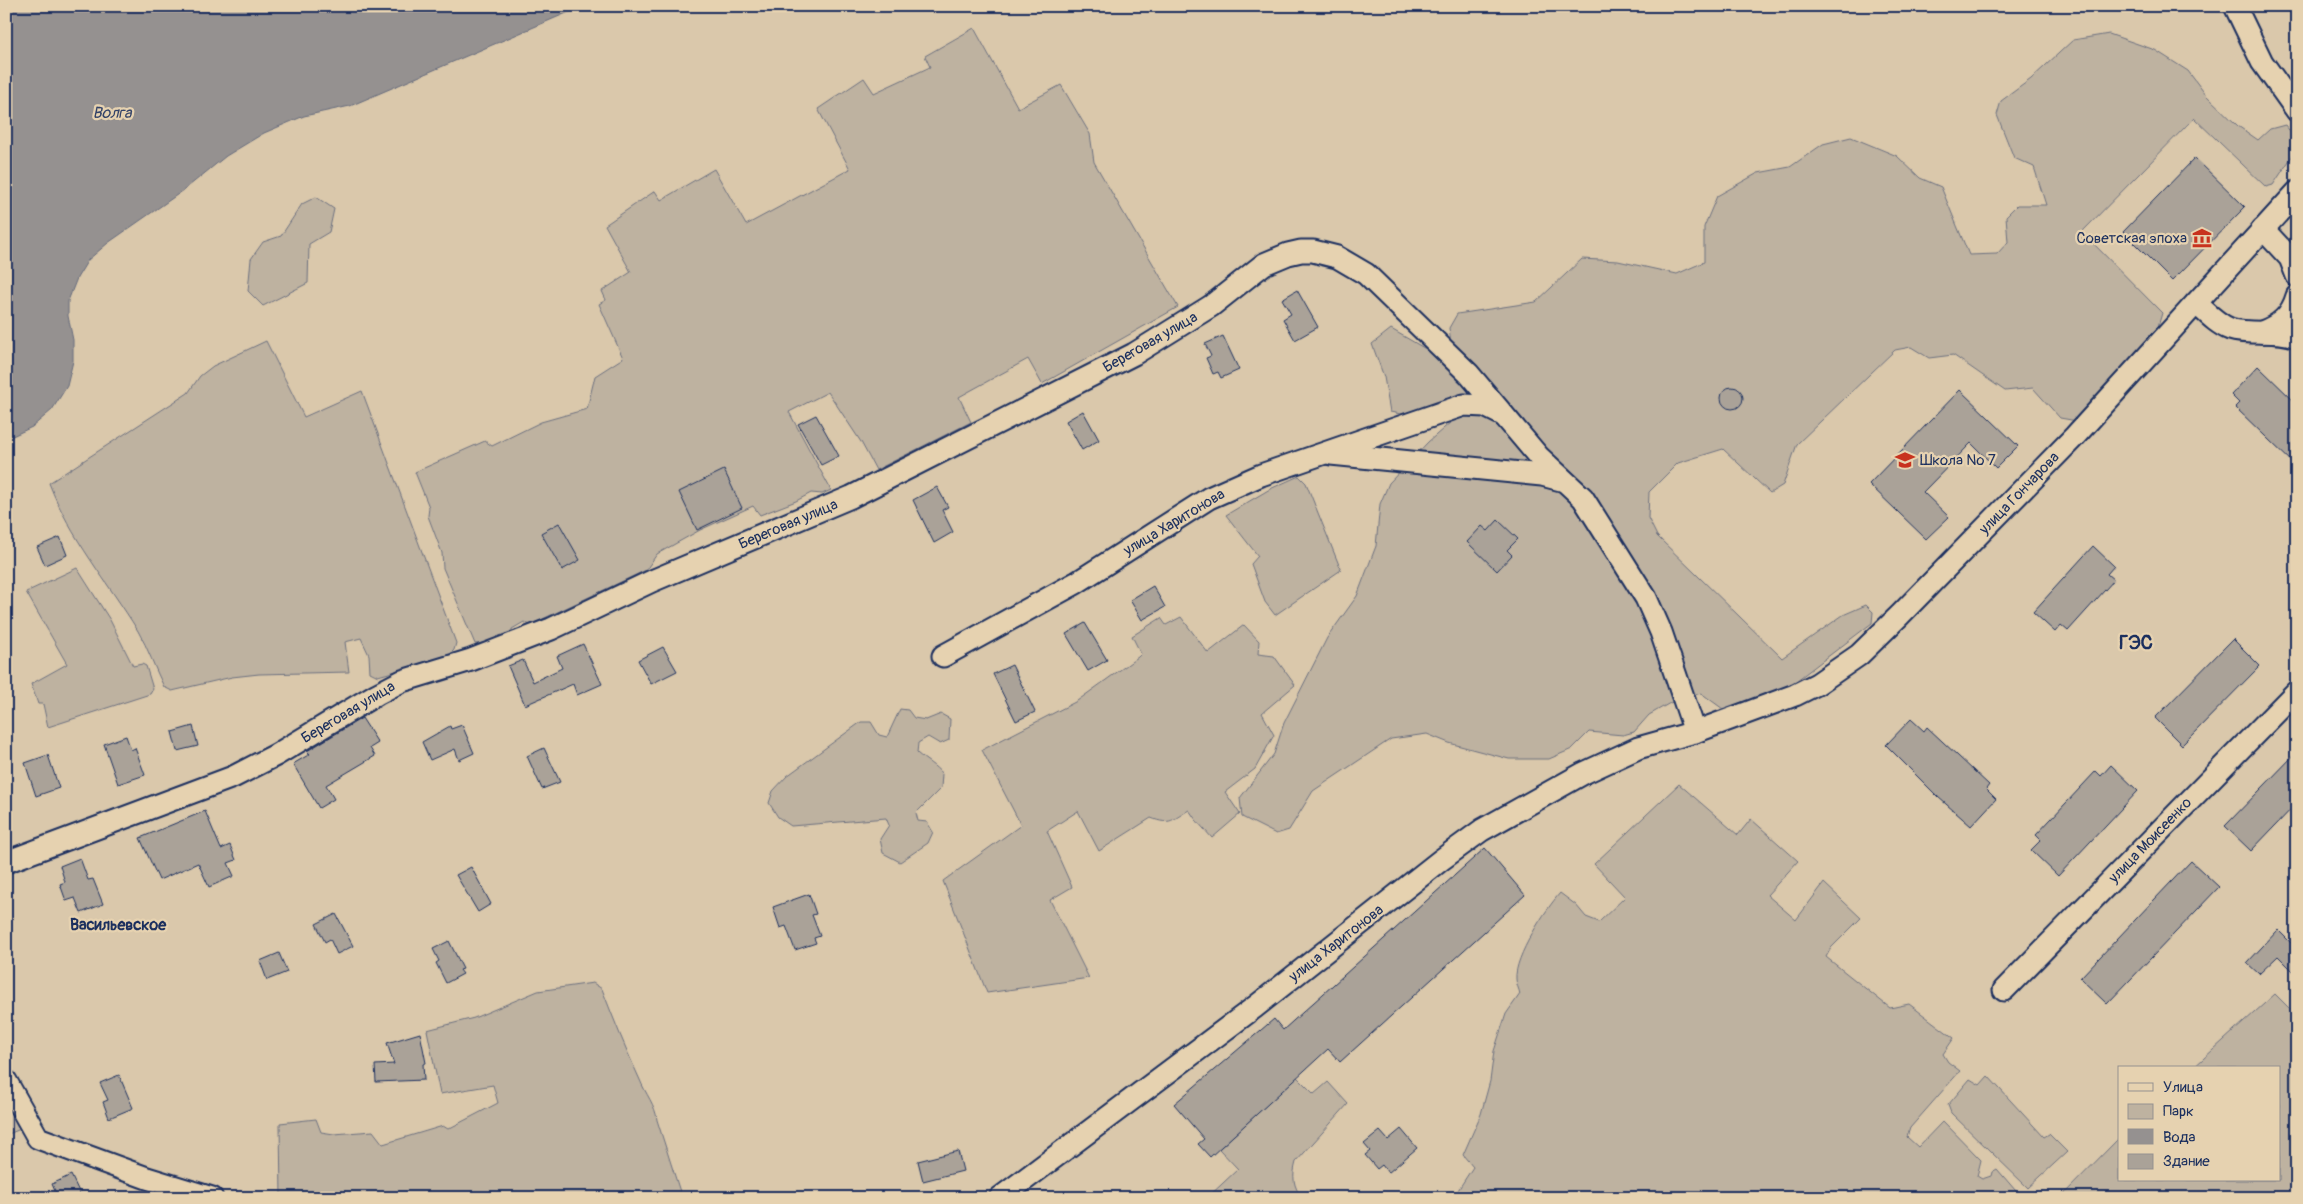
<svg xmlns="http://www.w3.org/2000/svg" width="2303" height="1204" font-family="Pangolin,sans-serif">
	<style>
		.green { fill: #beb2a0; stroke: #6c707f }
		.water { fill: #959190; stroke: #646a7c }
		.building { fill: #aaa298; stroke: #1b2f5e }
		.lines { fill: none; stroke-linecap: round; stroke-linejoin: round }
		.street-casing { stroke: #1b2f5e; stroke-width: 25 }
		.street { stroke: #e6d2b0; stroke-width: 21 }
		.labels { text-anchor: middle; stroke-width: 4.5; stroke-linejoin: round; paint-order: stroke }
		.poi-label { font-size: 15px; fill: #1b2f5e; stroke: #e6d2b0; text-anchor: end }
		.street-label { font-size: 15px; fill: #1b2f5e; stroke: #e6d2b0 }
		.water-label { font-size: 16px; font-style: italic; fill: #334368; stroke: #e6d2b0 }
		.neighbourhood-label { font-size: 16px; font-weight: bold; fill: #1b2f5e; stroke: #e6d2b0 }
		.district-label { font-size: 20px; font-weight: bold; fill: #1b2f5e; stroke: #e6d2b0 }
	</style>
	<rect width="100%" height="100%" fill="#dac8ab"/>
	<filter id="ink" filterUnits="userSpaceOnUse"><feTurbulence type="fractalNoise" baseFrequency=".02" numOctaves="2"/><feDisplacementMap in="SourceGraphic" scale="10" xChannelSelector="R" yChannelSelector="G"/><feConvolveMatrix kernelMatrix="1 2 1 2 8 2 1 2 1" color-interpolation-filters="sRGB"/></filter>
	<g filter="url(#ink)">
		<g class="green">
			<path d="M974 28 1018 108 1061 85 1090 134 1094 162 1178 307 1042 384 1028 359 959 397 971 422 876 470 861 442 828 392 789 412 831 490 822 494 811 493 796 501 760 515 753 506 700 530 657 554 646 570 530 625 524 622 512 629V633L492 642 475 644 443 568 442 553 428 516 429 507 415 472 485 441 492 446 541 422 587 409 595 376 623 358 599 304 606 300 602 291 631 272 605 225 655 191 661 200 714 169 746 225 850 169 818 109 864 78 874 93 930 67 925 56Z"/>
			<path d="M2109 34 2155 50 2188 71 2206 95 2238 126 2258 140 2270 129 2285 125 2296 139 2293 155 2273 185 2266 187 2194 118 2082 232 2162 313 2157 330 2077 421 2060 418 2033 388 2005 391 1953 355 1929 358 1911 347 1895 350 1797 444 1783 485 1770 493 1723 449 1678 463 1649 492 1648 518 1657 536 1782 658 1843 615 1866 605 1873 612 1872 623 1788 687 1723 709 1701 693 1670 703 1649 715 1634 732 1623 735 1589 732 1572 749 1549 759H1509L1449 743 1427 734 1391 739 1313 791 1289 830 1276 834 1242 817 1240 798 1274 754 1284 723 1327 638 1357 596 1376 546 1380 504 1389 483 1428 442 1459 415 1422 418 1390 412 1384 377 1372 344 1391 329 1424 348 1452 350 1449 328 1457 314 1536 302 1582 259 1618 261 1677 274 1704 262V227L1717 196 1758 173 1790 167 1823 144 1851 137 1897 156 1920 178 1941 187 1969 255 1997 254 2008 242 2006 216 2017 205H2046L2034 167 2014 158 1997 115 2001 101 2031 79 2073 40Z"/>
			<path d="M316 197 334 209 329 232 309 244 308 283 263 306 248 291 251 259 263 242 281 236 302 204Z"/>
			<path d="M266 341 304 417 362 391 456 643 454 650 447 657 378 676 370 672 369 655 361 638 345 642 349 672 259 674 232 677 172 691 164 687C155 669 148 648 138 631 108 582 70 538 49 483L188 393 200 376 213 366Z"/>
			<path d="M1299 476 1306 483 1341 570 1275 615 1265 602 1251 564 1258 556 1226 515 1270 489Z"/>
			<path d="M77 568 110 620 133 666 142 664 146 666 153 689 150 694 48 727 43 704H38L31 684 67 664 26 592Z"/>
			<path d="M1181 617 1208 653 1244 625 1259 641 1258 654 1274 656 1295 685 1262 713 1274 735 1255 769 1225 792 1240 814 1212 838 1196 820 1189 810C1173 819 1171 826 1151 818L1099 851 1078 811 1047 831 1072 887 1050 900 1089 978 987 993 943 881 1021 825 982 750 1077 701 1138 657 1141 654 1132 636 1161 618 1166 625Z"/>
			<path d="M900 709 908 710 914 718 926 720 941 714 950 719 949 740 940 744 928 737 918 743 917 753C926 761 935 765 942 774L941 788 916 813 918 821 927 822 933 832 928 843 900 862 883 853 880 839 889 825 886 818 791 826 778 817 769 803 773 791 787 776 861 722H871L879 735 887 737Z"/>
			<path d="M1679 784 1738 835 1751 819 1798 861 1767 895 1796 920 1824 883 1861 918 1831 948 1826 957 1890 1008 1909 1004 1954 1038 1943 1054 1948 1062 1960 1071 1910 1128 1907 1137 1918 1147 1943 1121 1981 1160 1977 1176 1982 1179 1991 1176 1992 1172 1997 1169 2022 1198H1453L1473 1167 1463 1155 1481 1114 1490 1081 1494 1051 1506 1014 1520 994C1519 989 1516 984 1516 979 1514 957 1546 909 1560 893L1576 905 1586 917 1599 922 1625 897 1594 864Z"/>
			<path d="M593 983 602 989C614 1020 626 1050 640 1080 645 1093 656 1106 657 1120L682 1198H281L280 1123 316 1119 321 1132 334 1134 373 1131 383 1144 443 1126 448 1129 498 1103 493 1085 440 1094 427 1030 474 1018 538 991Z"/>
			<path d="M2275 994 2297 1016V1198H2060L2119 1138V1180H2279V1068H2193Z"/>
			<path d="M1988 1076 2044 1137 2049 1134 2067 1152 2028 1188 1951 1113 1948 1105 1970 1079 1980 1085Z"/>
			<path d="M1297 1077 1314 1094 1328 1082 1348 1104 1296 1162C1292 1176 1293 1186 1302 1198H1207L1238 1169 1219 1149Z"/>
			<path d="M6 1096 23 1128 6 1135Z"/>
		</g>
		<path class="water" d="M6 6H583L350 106 304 116 264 133 226 156 184 190 108 243 88 260 77 278 68 301V316L73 340V361L67 386 52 410 32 427 6 439Z"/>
		<g class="building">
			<path d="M2195 158 2245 207 2172 281 2123 232Z"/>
			<path d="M1297 290 1318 327 1295 340 1283 319 1291 314 1282 299Z"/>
			<path d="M1223 336 1239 370 1221 378 1218 372 1213 374 1206 358 1211 356 1205 344Z"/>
			<path d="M2258 366 2297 404V467L2235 407 2239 403 2231 395Z"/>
			<circle cx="1732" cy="398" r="11"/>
			<path d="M1960 390 2018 446 1996 468 1971 443 1923 492 1949 517 1926 539 1869 484Z"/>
			<path d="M1083 411 1099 440 1082 450 1066 421Z"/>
			<path d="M816 415 839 456 821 465 798 424Z"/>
			<path d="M724 470 742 508 697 530 679 492Z"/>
			<path d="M937 487 948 507 942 510 953 532 934 543 913 500Z"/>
			<path d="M1498 520 1518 539 1507 550 1512 555 1497 571 1467 542 1482 526 1488 531Z"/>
			<path d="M559 523 580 560 562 570 541 533Z"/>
			<path d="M60 537 67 555 45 565 37 547Z"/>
			<path d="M2093 546 2114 566 2107 574 2114 580 2068 631 2061 625 2055 632 2033 612Z"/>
			<path d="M1153 586 1165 607 1142 620 1130 600Z"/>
			<path d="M1085 623 1107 660 1088 671 1066 634Z"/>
			<path d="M2233 639 2260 666 2182 745 2155 718Z"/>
			<path d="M583 644 602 684 577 695 573 684 525 705 508 666 523 660 533 682 562 668 557 656Z"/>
			<path d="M663 647 677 671 651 684 638 660Z"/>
			<path d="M1012 665 1035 712 1016 721 993 674Z"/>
			<path d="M362 718 378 743 370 748 375 756 326 785 334 799 319 808 293 764 310 754 307 751Z"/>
			<path d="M1911 719 1924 731 1927 727 1989 785 1986 789 1996 799 1971 826 1938 797 1886 745Z"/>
			<path d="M462 725 474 753 459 760 455 749 430 760 422 742 450 726 451 729Z"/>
			<path d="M193 726 198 746 177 751 172 732Z"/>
			<path d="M126 736 131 750 135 748 145 775 118 784 104 744Z"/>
			<path d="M544 748 560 782 542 789 527 756Z"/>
			<path d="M2297 752V803L2251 851 2225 826Z"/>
			<path d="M48 755 59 788 36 796 25 763Z"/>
			<path d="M2111 765 2138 791 2058 876 2031 850 2041 840 2036 835 2096 771 2101 776Z"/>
			<path d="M205 811 221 849 230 845 236 860 228 863 234 876 209 887 198 863 159 880 140 838Z"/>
			<path d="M1485 848 1525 895 1340 1062 1328 1049 1210 1157 1198 1144 1204 1139 1174 1104 1274 1019 1283 1030Z"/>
			<path d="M80 858 88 880 93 879 103 904 81 913 75 898 66 901 60 884 65 882 60 866Z"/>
			<path d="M2191 861 2219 887 2107 1004 2080 978Z"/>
			<path d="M471 867 491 904 478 912 456 875Z"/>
			<path d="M809 894 816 914 812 915 820 936 814 938 816 943 795 950 786 926 780 928 773 907Z"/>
			<path d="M336 914 353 946 337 954 330 939 325 942 316 924Z"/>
			<path d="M2278 930 2297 949V975L2278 956 2259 974 2247 963Z"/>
			<path d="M449 941 463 969 460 970 463 974 446 983 436 963 439 961 433 949Z"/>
			<path d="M279 953 287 972 267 980 260 961Z"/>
			<path d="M420 1033 426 1063 423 1064 424 1080 376 1082 375 1065 394 1064 387 1043Z"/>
			<path d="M119 1075 133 1108 109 1118 103 1102 108 1100 100 1083Z"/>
			<path d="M1401 1129 1417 1148 1388 1173 1382 1165 1377 1169 1365 1155 1370 1151 1364 1144 1380 1131 1388 1140Z"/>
			<path d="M958 1151 963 1171 923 1181 918 1161Z"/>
			<path d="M71 1175 82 1198H58L52 1184Z"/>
		</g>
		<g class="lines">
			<defs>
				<g id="street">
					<path d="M2235 6 2262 62 2297 111"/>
					<path d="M2263 229 2290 258 2297 276"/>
					<path d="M2196 303C2206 312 2217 324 2230 329 2252 336 2275 328 2297 337"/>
					<path d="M2262 332C2280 325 2291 316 2297 296"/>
					<path d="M1331 454 1542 475 1561 480"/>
					<path d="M943 656 1076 583 1209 498 1261 475 1464 405 1485 406 1503 415"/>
					<path d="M6 862 233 777 276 755 377 694 402 681 471 660 551 629 652 581 851 497 1134 354 1211 306 1264 264 1288 254 1301 251H1313L1337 257 1366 274 1469 374 1539 457 1583 498 1646 598 1661 632 1695 732"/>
					<path d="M2004 990 2297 691"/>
					<path d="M6 1081 38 1138 147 1178 212 1198"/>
					<path d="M1000 1198 1255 1007 1441 860 1482 830 1584 773 1638 748 1695 732 1795 695 1817 684 1859 655 1900 615 2075 436 2297 192"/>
				</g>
			</defs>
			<use href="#street" class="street-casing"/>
			<use href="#street" class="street"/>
		</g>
	</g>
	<defs>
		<symbol id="museum-bare" viewBox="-9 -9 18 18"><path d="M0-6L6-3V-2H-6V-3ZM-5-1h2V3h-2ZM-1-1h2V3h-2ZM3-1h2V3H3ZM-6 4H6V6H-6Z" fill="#c8321e" stroke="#e6d2b0" stroke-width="2.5" paint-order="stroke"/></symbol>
		<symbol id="school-bare" viewBox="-9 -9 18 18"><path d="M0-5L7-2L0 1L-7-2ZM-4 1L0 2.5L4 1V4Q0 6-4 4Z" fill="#c8321e" stroke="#e6d2b0" stroke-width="2.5" paint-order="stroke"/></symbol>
	</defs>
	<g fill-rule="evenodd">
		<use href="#museum-bare" x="2188" y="224" width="28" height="28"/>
		<use href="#school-bare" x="1891" y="446" width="28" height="28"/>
	</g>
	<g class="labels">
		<g class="poi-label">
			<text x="2187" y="243">Советская эпоха</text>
			<text x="1920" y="465" text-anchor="start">Школа № 7</text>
		</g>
		<g class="street-label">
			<text transform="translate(1150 342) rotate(-30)" y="5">Береговая улица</text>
			<text transform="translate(2019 493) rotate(-46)" y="5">улица Гончарова</text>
			<text transform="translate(1174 522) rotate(-31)" y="5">улица Харитонова</text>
			<text transform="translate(788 524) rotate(-23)" y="5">Береговая улица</text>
			<text transform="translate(348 712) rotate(-31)" y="5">Береговая улица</text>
			<text transform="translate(2150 840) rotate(-46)" y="5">улица Моисеенко</text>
			<text transform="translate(1336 943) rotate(-38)" y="5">улица Харитонова</text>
		</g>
		<g class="water-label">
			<text x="112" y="118">Волга</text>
		</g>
		<g class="neighbourhood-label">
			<text x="118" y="930">Васильевское</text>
		</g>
		<g class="district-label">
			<text x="2136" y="649">ГЭС</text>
		</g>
	</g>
	<rect width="2303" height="1204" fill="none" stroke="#e6d2b0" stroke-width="25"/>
	<rect x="12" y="12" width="2278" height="1179" fill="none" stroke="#1b2f5e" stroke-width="2" filter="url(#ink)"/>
	<rect x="2118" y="1066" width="162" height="115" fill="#e6d2b0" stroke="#95918f"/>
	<rect x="2128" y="1083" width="25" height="8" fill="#e6d2b0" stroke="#95918f"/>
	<text x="2163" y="1092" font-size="15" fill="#1b2f5e">Улица</text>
	<rect x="2128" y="1104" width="25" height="15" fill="#beb2a0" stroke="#95918f"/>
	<text x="2163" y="1116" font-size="15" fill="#1b2f5e">Парк</text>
	<rect x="2128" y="1129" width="25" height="15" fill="#959190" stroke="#95918f"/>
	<text x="2163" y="1142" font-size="15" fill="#1b2f5e">Вода</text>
	<rect x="2128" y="1154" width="25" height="15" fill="#aaa298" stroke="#95918f"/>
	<text x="2163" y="1166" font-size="15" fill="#1b2f5e">Здание</text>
</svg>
